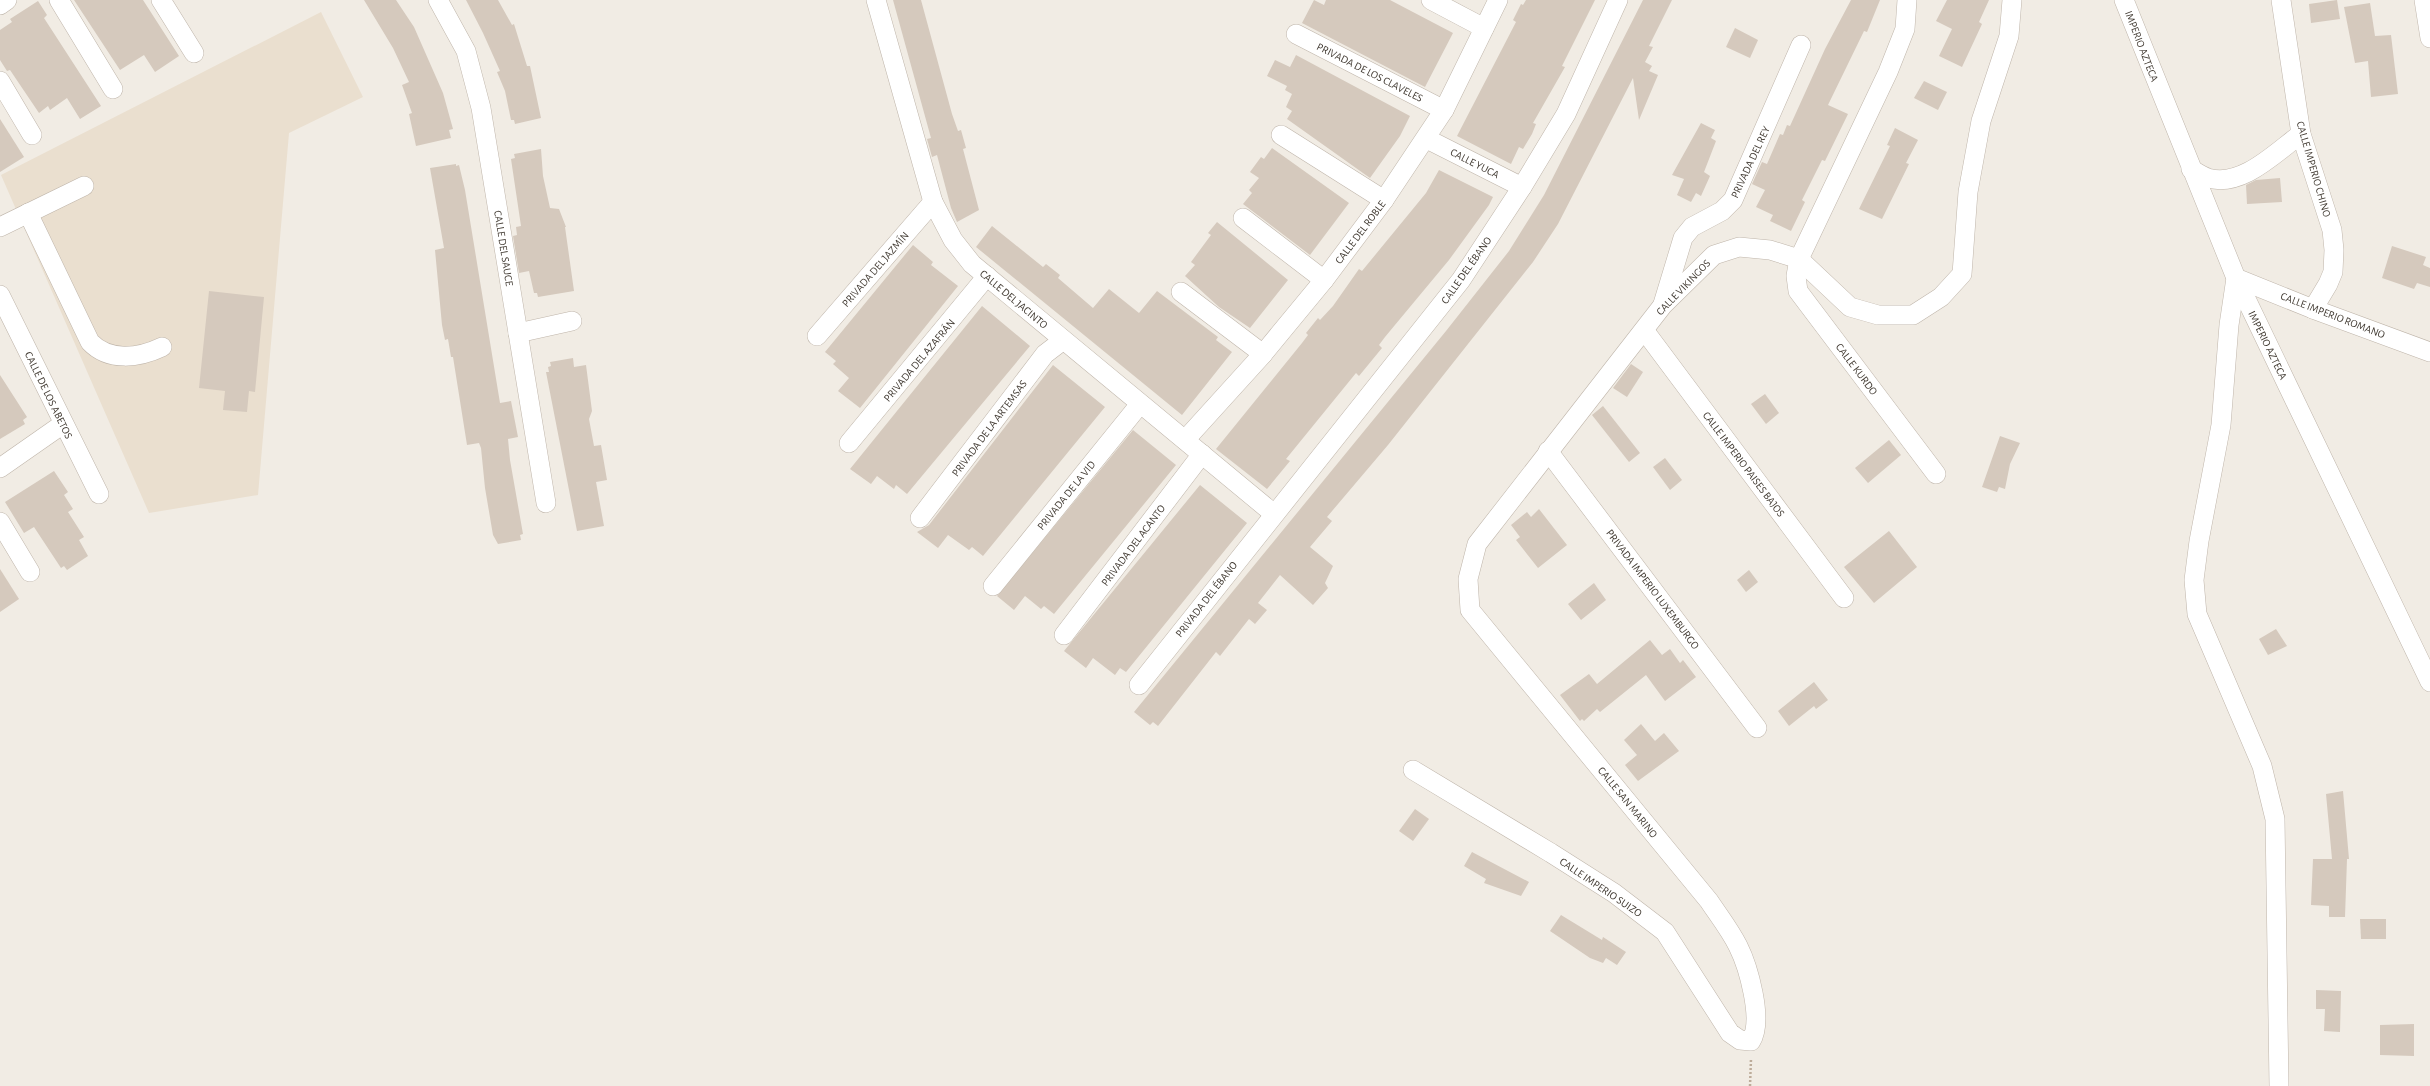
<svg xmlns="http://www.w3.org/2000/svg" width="2430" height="1086" font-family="'Alegreya Sans',sans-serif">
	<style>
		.education { fill: #eadfcf }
		.building { fill: #d5c9bd }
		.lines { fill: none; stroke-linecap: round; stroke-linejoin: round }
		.minor-casing { stroke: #bfb5aa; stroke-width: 20 }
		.path { stroke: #bdac9a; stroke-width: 2.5; stroke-dasharray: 2 2; stroke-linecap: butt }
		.minor { stroke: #fff; stroke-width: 19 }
		.labels { text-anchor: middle; stroke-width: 3; stroke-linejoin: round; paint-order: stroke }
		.street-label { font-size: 11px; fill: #433c34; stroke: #fff }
	</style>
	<rect width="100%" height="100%" fill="#f1ece4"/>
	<path class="education" d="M321 12 363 97 289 133 258 495 149 513 1 175Z"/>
	<g class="building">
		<path d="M74 0H143L179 56 155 72 144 55 120 70Z"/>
		<path d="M364 0H396L414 27 443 93 453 129 449 130 451 138 416 146 409 114 412 113 402 85 409 82 393 48Z"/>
		<path d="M466 0H498L512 25 514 24 527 66H530L541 118 515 124 514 120H511L505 91 497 72 500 71 483 33Z"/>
		<path d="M893 0H921L952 114 958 131 961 130 966 148 963 149 979 210 957 222 951 208 937 155 932 157 927 139 931 138Z"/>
		<path d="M1314 0 1324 5 1326 0H1390L1453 33 1425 87 1302 23Z"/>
		<path d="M1526 0H1595L1562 66 1565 67 1533 123 1536 124 1532 134 1523 149 1519 147 1511 164 1457 136 1516 22 1513 20 1521 4 1523 5Z"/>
		<path d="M1643 0H1672L1649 46 1653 47 1645 62 1652 66 1649 71 1658 75 1639 120 1633 78 1558 224 1533 262 1388 445 1327 517 1332 521 1310 547 1333 566 1325 583 1328 588 1313 605 1280 575 1258 603 1267 610 1255 624 1249 619 1220 656 1216 652 1158 726 1153 722 1150 725 1134 712 1446 331 1509 251 1544 195Z"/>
		<path d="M1851 0H1880L1867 32 1864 31 1828 105 1848 114 1825 161 1822 160 1802 200 1805 202 1791 231 1770 221 1773 215 1756 207 1765 190 1752 184 1762 162 1767 164 1780 134 1783 135 1787 125 1790 126 1825 49Z"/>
		<path d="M1947 0H1989L1979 22 1982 24 1962 67 1939 56 1952 29 1936 21Z"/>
		<path d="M2337 0 2340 19 2311 23 2309 4Z"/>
		<path d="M38 1 47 15 44 18 101 106 80 119 67 98 50 110 48 106 39 113 10 70 7 71 0 60V30L12 22 10 19Z"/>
		<path d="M2370 3 2375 36 2391 35 2398 94 2371 97 2368 61 2355 63 2344 7Z"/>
		<path d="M1735 28 1758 40 1750 58 1726 47Z"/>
		<path d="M1296 55 1410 116 1400 136 1370 178 1287 119 1292 111 1286 107 1292 94 1285 90 1287 86 1267 76 1275 60 1290 67Z"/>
		<path d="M1924 81 1947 92 1938 110 1914 98Z"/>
		<path d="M0 119 24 157 0 172Z"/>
		<path d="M1701 123 1715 130 1711 138 1716 141 1704 172 1710 176 1701 196 1696 193 1691 202 1677 195 1684 179 1672 175Z"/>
		<path d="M1895 128 1918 140 1906 163 1909 164 1882 219 1859 209 1890 146 1887 145Z"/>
		<path d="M1272 148 1349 203 1310 255 1243 204 1252 193 1249 190 1259 178 1250 172 1261 157 1264 159Z"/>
		<path d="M541 149 543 176 550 208 559 209 566 227H565L574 291 538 297 537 293H534L529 271 519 273 513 236 517 235 516 227 521 226 511 159 515 158 514 154Z"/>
		<path d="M456 164V166L459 165 465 190 500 403 511 401 518 437 508 439 510 460 523 534 520 535 521 540 498 544 493 535 485 488 481 448 479 443 467 445 453 357H451L448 339 445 340 442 325 435 250 444 248 430 168Z"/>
		<path d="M1439 170 1493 197 1489 205 1449 260 1385 337 1379 345 1382 348 1359 376 1356 373 1286 459 1290 461 1267 489 1216 449 1302 343 1308 335 1306 333 1318 318 1320 320 1333 306 1359 269 1362 271 1426 193Z"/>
		<path d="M2280 178 2282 202 2247 204 2246 185 2256 180Z"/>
		<path d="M1217 222 1288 280 1250 328 1219 307 1185 276 1195 265 1191 262 1211 235 1208 233Z"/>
		<path d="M992 226 1043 267 1046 264 1060 275 1058 278 1093 308 1109 289 1139 313 1157 291 1218 337 1216 340 1232 352 1182 415 976 247Z"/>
		<path d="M913 245 933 262 931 265 958 286 860 408 838 391 849 378 833 364 836 361 825 352Z"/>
		<path d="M2392 246 2426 257 2423 265 2430 268V287L2417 283 2414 289 2382 278Z"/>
		<path d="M209 291 264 297 255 392 249 391 247 412 223 410 225 391 199 388Z"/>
		<path d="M982 306 1030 346 907 494 896 485 894 489 877 476 871 484 850 469Z"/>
		<path d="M573 358 574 367 586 365 592 411 589 419 594 446 601 445 607 480 596 482 604 526 577 531 546 372H549L548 367 551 366 550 362Z"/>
		<path d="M1631 364 1643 372 1627 397 1613 388Z"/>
		<path d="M1053 365 1105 407 983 556 972 547 969 550 948 535 938 548 917 532 929 525Z"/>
		<path d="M0 375 27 417 23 420 25 424 0 439Z"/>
		<path d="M1765 394 1779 413 1766 424 1751 404Z"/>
		<path d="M1603 406 1640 453 1629 462 1592 415Z"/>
		<path d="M1133 430 1176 465 1054 614 1044 606 1041 609 1025 596 1014 610 997 596Z"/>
		<path d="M2000 436 2020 443 2010 464 2005 489 1999 487 1997 492 1982 487Z"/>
		<path d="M1889 440 1901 455 1868 483 1855 468Z"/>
		<path d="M1665 458 1682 480 1670 490 1653 467Z"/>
		<path d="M54 471 68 492 64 495 73 509 68 512 84 537 79 540 88 556 67 570 64 566 61 568 34 527 24 533 5 502Z"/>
		<path d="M1200 485 1247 523 1126 672 1120 668 1115 675 1093 658 1086 668 1064 651Z"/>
		<path d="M1539 509 1567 545 1538 568 1516 540 1520 537 1511 525 1527 512 1531 517Z"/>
		<path d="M1889 531 1917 567 1874 603 1844 567Z"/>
		<path d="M0 569 19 599 0 612Z"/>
		<path d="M1749 570 1758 582 1746 592 1737 580Z"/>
		<path d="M1594 583 1606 600 1581 620 1568 604Z"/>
		<path d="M2276 629 2287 646 2268 655 2259 639Z"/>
		<path d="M1650 640 1662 655 1670 649 1680 663 1683 660 1696 677 1665 701 1646 675 1600 712 1597 709 1584 721 1582 719 1580 721 1560 695 1589 674 1597 684Z"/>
		<path d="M1814 682 1828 700 1816 709 1814 706 1789 726 1778 711Z"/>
		<path d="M1641 724 1655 741 1664 733 1679 751 1638 781 1625 765 1637 755 1624 740Z"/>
		<path d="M2343 791 2349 859H2347L2345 917H2329V906L2311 905 2313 859H2332L2326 794Z"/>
		<path d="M1415 809 1429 819 1413 841 1399 831Z"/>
		<path d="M1472 852 1529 882 1521 896 1484 883 1486 879 1464 866Z"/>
		<path d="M1561 915 1602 940 1603 937 1626 952 1617 965 1606 958 1603 963 1590 958 1550 931Z"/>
		<path d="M2360 919H2386V939H2361Z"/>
		<path d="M2316 990 2341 991 2340 1032 2324 1031 2325 1009H2316Z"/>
		<path d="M2414 1024V1056L2380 1055V1025Z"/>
	</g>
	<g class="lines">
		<defs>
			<g id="minor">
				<path d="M59 0 113 89"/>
				<path d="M161 0 194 53"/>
				<path d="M438 0 466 51 481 108 546 503"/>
				<path d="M876 0 933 202 953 240 972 264 1274 514"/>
				<path d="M1431 0 1484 28"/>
				<path d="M1907 0 1905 29 1888 72 1799 259 1796 276 1798 291 1936 474"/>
				<path d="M2124 0 2236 278 2430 682"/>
				<path d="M2281 0 2301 134 2332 230 2334 250 2333 272 2328 284 2313 309"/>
				<path d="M2424 0 2430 38"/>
				<path d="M0 5 7 0"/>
				<path d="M1296 34 1444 110"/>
				<path d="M0 81 32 135"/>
				<path d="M1281 135 1384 200"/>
				<path d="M1427 139 1522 187"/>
				<path d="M2191 169C2196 172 2202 176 2208 178 2242 188 2276 152 2301 134"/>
				<path d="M28 213 90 342C109 362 139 358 162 347"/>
				<path d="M1243 218 1324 280"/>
				<path d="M0 227 84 186"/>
				<path d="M1181 292 1263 354"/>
				<path d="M0 295 99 494"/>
				<path d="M1663 304 1683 238 1692 227 1722 211 1733 200 1801 45"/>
				<path d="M1644 330 1844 598"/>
				<path d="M518 333 572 321"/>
				<path d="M817 336 933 202"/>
				<path d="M1185 440 1263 354 1324 280 1384 200 1444 110 1498 0"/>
				<path d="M849 443 987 276"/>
				<path d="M1548 451 1757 728"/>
				<path d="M0 468 63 424"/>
				<path d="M920 518 1045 354 1062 341"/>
				<path d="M0 522 30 572"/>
				<path d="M993 586 1140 404"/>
				<path d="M1064 635 1202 454"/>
				<path d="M1139 685 1461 280 1522 187 1566 114 1618 0"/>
				<path d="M1413 770 1551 853 1614 893 1665 932 1730 1033 1740 1040 1751 1041C1764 1020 1748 966 1738 946 1730 930 1719 916 1709 901L1470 610 1468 579 1477 544 1663 305 1714 255 1739 247 1770 250 1799 259 1850 307 1878 315H1913L1941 297 1962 274 1968 192 1981 121 2009 36 2012 0"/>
				<path d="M2279 1086 2275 819 2262 766 2197 614 2194 580 2199 541 2221 425 2229 325 2236 278 2313 309 2430 352"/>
			</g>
		</defs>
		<use href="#minor" class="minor-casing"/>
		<path class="path" d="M1750 1086 1751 1059"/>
		<use href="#minor" class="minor"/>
	</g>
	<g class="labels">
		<g class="street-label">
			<text transform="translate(2142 46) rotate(69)" y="4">IMPERIO AZTECA</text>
			<text transform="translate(1370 72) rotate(27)" y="4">PRIVADA DE LOS CLAVELES</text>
			<text transform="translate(1750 162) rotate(-65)" y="4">PRIVADA DEL REY</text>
			<text transform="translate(1475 163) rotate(27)" y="4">CALLE YUCA</text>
			<text transform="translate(2314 169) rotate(74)" y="4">CALLE IMPERIO CHINO</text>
			<text transform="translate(1360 232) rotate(-53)" y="4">CALLE DEL ROBLE</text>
			<text transform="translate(504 248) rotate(81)" y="4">CALLE DEL SAUCE</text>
			<text transform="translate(875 269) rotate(-49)" y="4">PRIVADA DEL JAZMÍN</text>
			<text transform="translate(1466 270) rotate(-55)" y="4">CALLE DEL ÉBANO</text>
			<text transform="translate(1683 287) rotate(-46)" y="4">CALLE VIKINGOS</text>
			<text transform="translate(1014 299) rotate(40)" y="4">CALLE DEL JACINTO</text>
			<text transform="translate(2333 315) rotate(21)" y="4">CALLE IMPERIO ROMANO</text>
			<text transform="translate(2268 345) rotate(64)" y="4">IMPERIO AZTECA</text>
			<text transform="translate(919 360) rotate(-50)" y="4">PRIVADA DEL AZAFRÁN</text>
			<text transform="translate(1857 369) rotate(53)" y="4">CALLE KURDO</text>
			<text transform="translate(49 395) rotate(64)" y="4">CALLE DE LOS ABETOS</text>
			<text transform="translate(989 428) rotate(-53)" y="4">PRIVADA DE LA ARTEMSAS</text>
			<text transform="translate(1744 464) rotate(53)" y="4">CALLE IMPERIO PAISES BAJOS</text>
			<text transform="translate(1066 495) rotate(-51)" y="4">PRIVADA DE LA VID</text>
			<text transform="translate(1133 545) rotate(-53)" y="4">PRIVADA DEL ACANTO</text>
			<text transform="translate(1653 589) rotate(53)" y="4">PRIVADA IMPERIO LUXEMBURGO</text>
			<text transform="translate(1206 599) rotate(-52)" y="4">PRIVADA DEL ÉBANO</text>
			<text transform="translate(1628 802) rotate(51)" y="4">CALLE SAN MARINO</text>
			<text transform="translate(1601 887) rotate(34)" y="4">CALLE IMPERIO SUIZO</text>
		</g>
	</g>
</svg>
